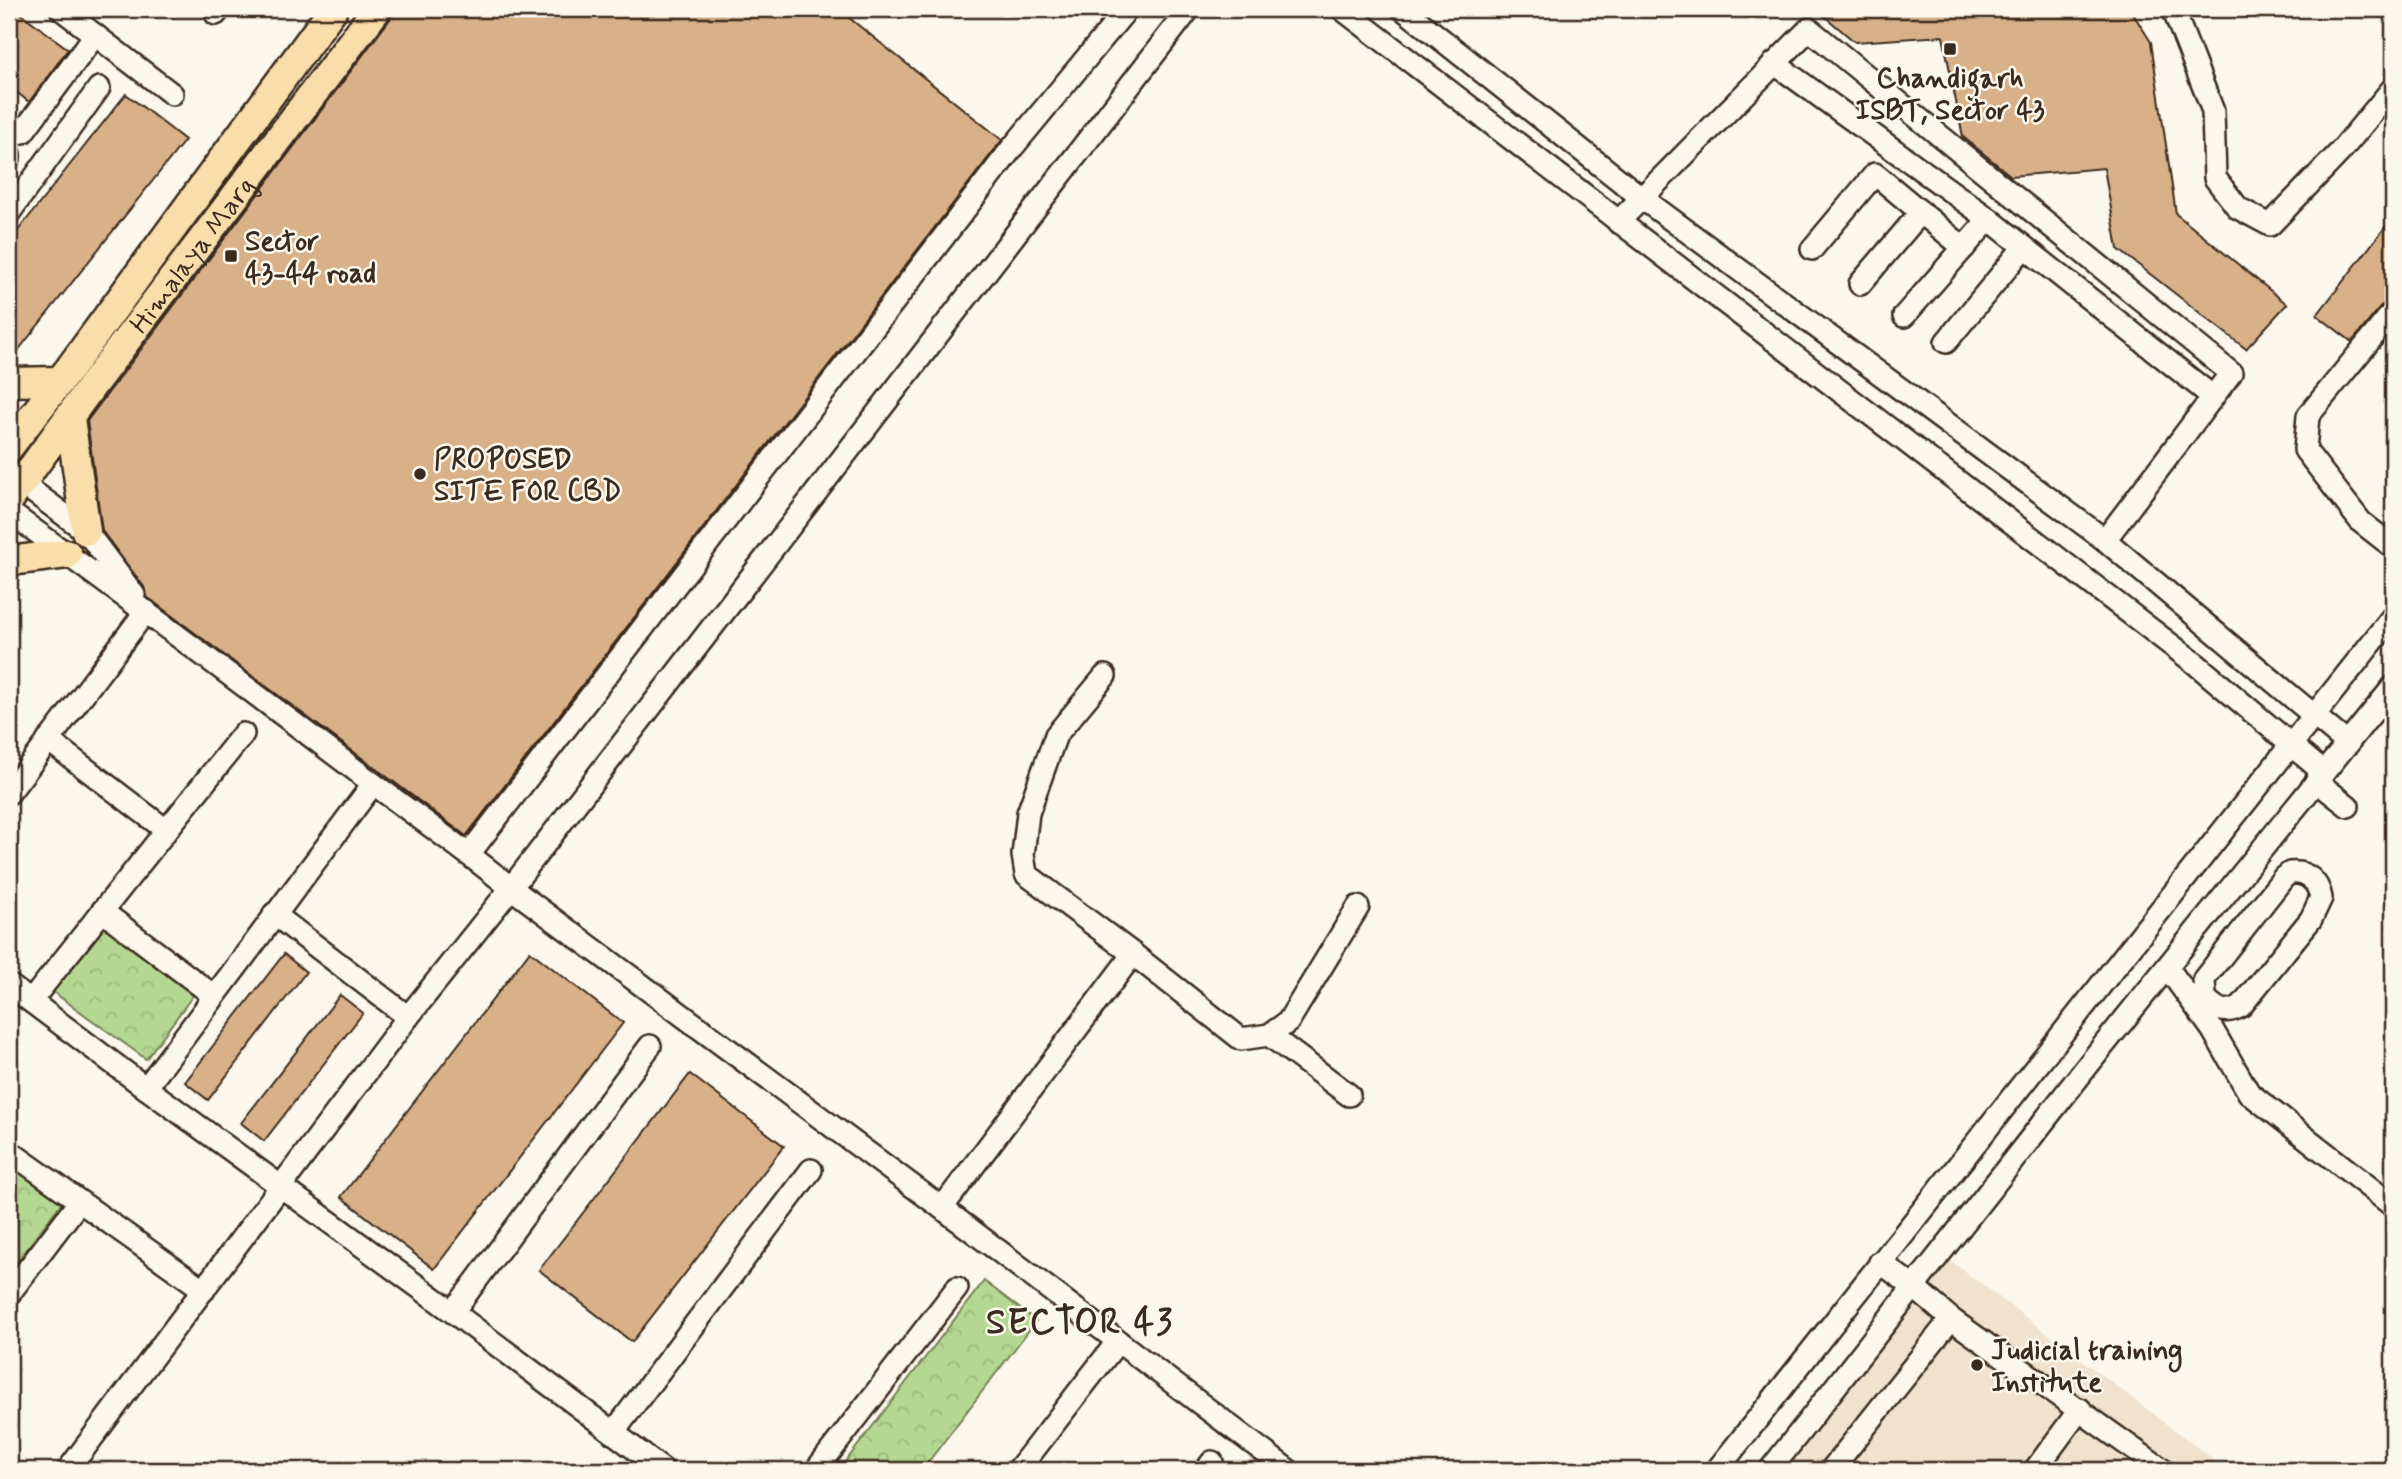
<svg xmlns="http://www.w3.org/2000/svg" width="2402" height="1479" font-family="Mynerve,sans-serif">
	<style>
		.built { fill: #f0e2ce }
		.park { fill: url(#park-crowns); stroke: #788058; stroke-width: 2 }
		.building { fill: #d8b189; stroke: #3b2a1e; stroke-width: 2 }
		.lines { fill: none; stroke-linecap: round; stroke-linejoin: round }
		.minor-casing { stroke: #3b2a1e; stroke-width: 26 }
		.major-casing { stroke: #3b2a1e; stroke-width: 33 }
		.minor { stroke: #fbf7ec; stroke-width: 21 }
		.major { stroke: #f9deab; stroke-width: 28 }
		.poi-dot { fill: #3b2a1e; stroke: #fbf7ec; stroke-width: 2.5 }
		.labels { text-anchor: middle; stroke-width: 5; stroke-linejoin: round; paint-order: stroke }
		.poi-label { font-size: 28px; font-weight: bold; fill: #3b2a1e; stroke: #fbf7ec; text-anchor: start }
		.street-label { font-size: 28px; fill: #3b2a1e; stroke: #fbf7ec }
		.district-label { font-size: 35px; font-weight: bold; letter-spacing: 2px; fill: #3b2a1e; stroke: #fbf7ec }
	</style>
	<defs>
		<pattern id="park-crowns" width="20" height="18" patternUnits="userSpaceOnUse" patternTransform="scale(1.75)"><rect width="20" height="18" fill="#b4d791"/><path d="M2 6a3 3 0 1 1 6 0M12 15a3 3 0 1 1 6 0" fill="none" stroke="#9cb97d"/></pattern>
	</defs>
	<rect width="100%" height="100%" fill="#fbf7ec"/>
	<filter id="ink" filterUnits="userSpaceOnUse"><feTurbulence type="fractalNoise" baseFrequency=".0143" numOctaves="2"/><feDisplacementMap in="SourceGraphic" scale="14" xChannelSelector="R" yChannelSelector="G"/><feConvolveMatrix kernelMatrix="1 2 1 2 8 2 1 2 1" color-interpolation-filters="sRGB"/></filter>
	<g filter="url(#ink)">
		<path class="built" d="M1950 1260 2227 1470H1783Z"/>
		<g class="park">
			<path d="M99 920 197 990 146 1059 49 989Z"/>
			<path d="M9 1161 62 1202 9 1272Z"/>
			<path d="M984 1281 1036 1321 922 1470H839Z"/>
		</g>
		<g class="building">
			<path d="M9 9H15L68 49 29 102 9 86Z"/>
			<path d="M393 9H838L1002 140 466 836 147 597 144 587 102 531 87 421 390 19Z"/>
			<path d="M1816 9H2130L2151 42 2176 214 2287 304 2246 349 2118 249 2104 168 2011 176 1963 137 1943 36 1855 42Z"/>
			<path d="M126 94 185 140 9 362V242Z"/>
			<path d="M2393 217V299L2383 304 2352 342 2317 315Z"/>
			<path d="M530 951 623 1023 434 1269 341 1197Z"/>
			<path d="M284 954 306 972 208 1100 185 1082Z"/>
			<path d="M340 995 363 1013 264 1141 241 1123Z"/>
			<path d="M690 1074 784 1146 632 1342 539 1270Z"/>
		</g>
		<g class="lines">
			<defs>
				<g id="minor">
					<path d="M61 9 172 94"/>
					<path d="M1342 9 2196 664 2323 772"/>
					<path d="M1403 9 1642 198 2105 540 2348 744"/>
					<path d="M2173 9 2213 111 2215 178 2238 208 2270 225 2339 153 2393 88"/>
					<path d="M216 14 220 9"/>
					<path d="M1774 63 1989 219 2213 397"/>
					<path d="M9 135 23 132 95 35"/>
					<path d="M9 154V158"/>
					<path d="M9 213 99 88"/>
					<path d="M1618 222 1809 29 2231 373 2105 540"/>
					<path d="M1812 249 1875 174 1964 248"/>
					<path d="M1860 284 1921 212"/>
					<path d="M2393 312 2308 416 2305 450 2361 522 2393 547"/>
					<path d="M1904 316 1989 219"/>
					<path d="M1946 342 2024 247"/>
					<path d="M9 474 86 531 134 595"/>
					<path d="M9 512C125 596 240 682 354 769 406 809 460 846 511 888L942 1208 1288 1470"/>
					<path d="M1105 676 1056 735 1028 813 1023 855 1026 874 1133 954 1241 1039 1269 1035 1288 1022 1358 907"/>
					<path d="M48 740 166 830"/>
					<path d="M2316 781 2348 806"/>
					<path d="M9 793 146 611"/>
					<path d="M469 854 1012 148 1127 9"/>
					<path d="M2290 873C2307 871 2318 881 2321 898L2311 919 2241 1006C2225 1015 2217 1010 2205 998L2204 979 2284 877Z"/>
					<path d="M102 911 214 996"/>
					<path d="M274 914 408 1017"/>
					<path d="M2167 967 2212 1029 2249 1093 2393 1206"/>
					<path d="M9 985 146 1088 453 1312 663 1470"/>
					<path d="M31 1001 243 734"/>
					<path d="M1269 1035 1349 1095"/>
					<path d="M146 1088 373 784"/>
					<path d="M9 1151 204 1290"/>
					<path d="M942 1208 1133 954"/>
					<path d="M1880 1262 1915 1288 1951 1319 2163 1470"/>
					<path d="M9 1294 79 1202"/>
					<path d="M453 1312 650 1046"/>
					<path d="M613 1433 811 1170"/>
					<path d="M68 1470 408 1017 511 888 1189 9"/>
					<path d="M816 1470 957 1288"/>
					<path d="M1018 1470 1118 1341"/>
					<path d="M1206 1470 1212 1462"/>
					<path d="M1717 1470 2393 616"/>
					<path d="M1770 1470 2103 1046 2393 687"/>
					<path d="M1831 1470 1951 1319"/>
					<path d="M2035 1470 2080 1409"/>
				</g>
				<g id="major">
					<path d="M9 382 59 381"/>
					<path d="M70 418 86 531"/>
					<path d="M9 447 70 368 333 9"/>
					<path id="s1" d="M9 500 91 387 377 9"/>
					<path d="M9 561 67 554"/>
				</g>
			</defs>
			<use href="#minor" class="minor-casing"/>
			<use href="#major" class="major-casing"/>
			<use href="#minor" class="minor"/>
			<use href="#major" class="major"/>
		</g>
	</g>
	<g class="poi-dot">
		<rect x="1943" y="42" width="14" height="14" rx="3.5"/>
		<rect x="224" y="249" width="14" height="14" rx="3.5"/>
		<circle cx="420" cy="474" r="7"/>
		<circle cx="1977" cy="1365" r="7"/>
	</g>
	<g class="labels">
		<g class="poi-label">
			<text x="1950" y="87" text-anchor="middle">Chandigarh<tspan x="1950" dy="32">ISBT, Sector 43</tspan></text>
			<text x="245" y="250">Sector<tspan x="245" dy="32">43-44 road</tspan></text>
			<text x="434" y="468">PROPOSED<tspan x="434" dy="32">SITE FOR CBD</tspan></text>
			<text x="1991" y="1359">Judicial training<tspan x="1991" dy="32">Institute</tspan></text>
		</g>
		<g class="street-label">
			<text dy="10" stroke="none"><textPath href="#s1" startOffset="306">Himalaya Marg</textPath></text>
		</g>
		<g class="district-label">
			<text x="1080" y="1333">SECTOR 43</text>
		</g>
	</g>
	<rect width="2402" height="1479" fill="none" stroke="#fbf7ec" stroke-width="35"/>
	<rect x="18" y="18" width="2367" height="1444" fill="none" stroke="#3b2a1e" stroke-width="2.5" filter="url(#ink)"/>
</svg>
